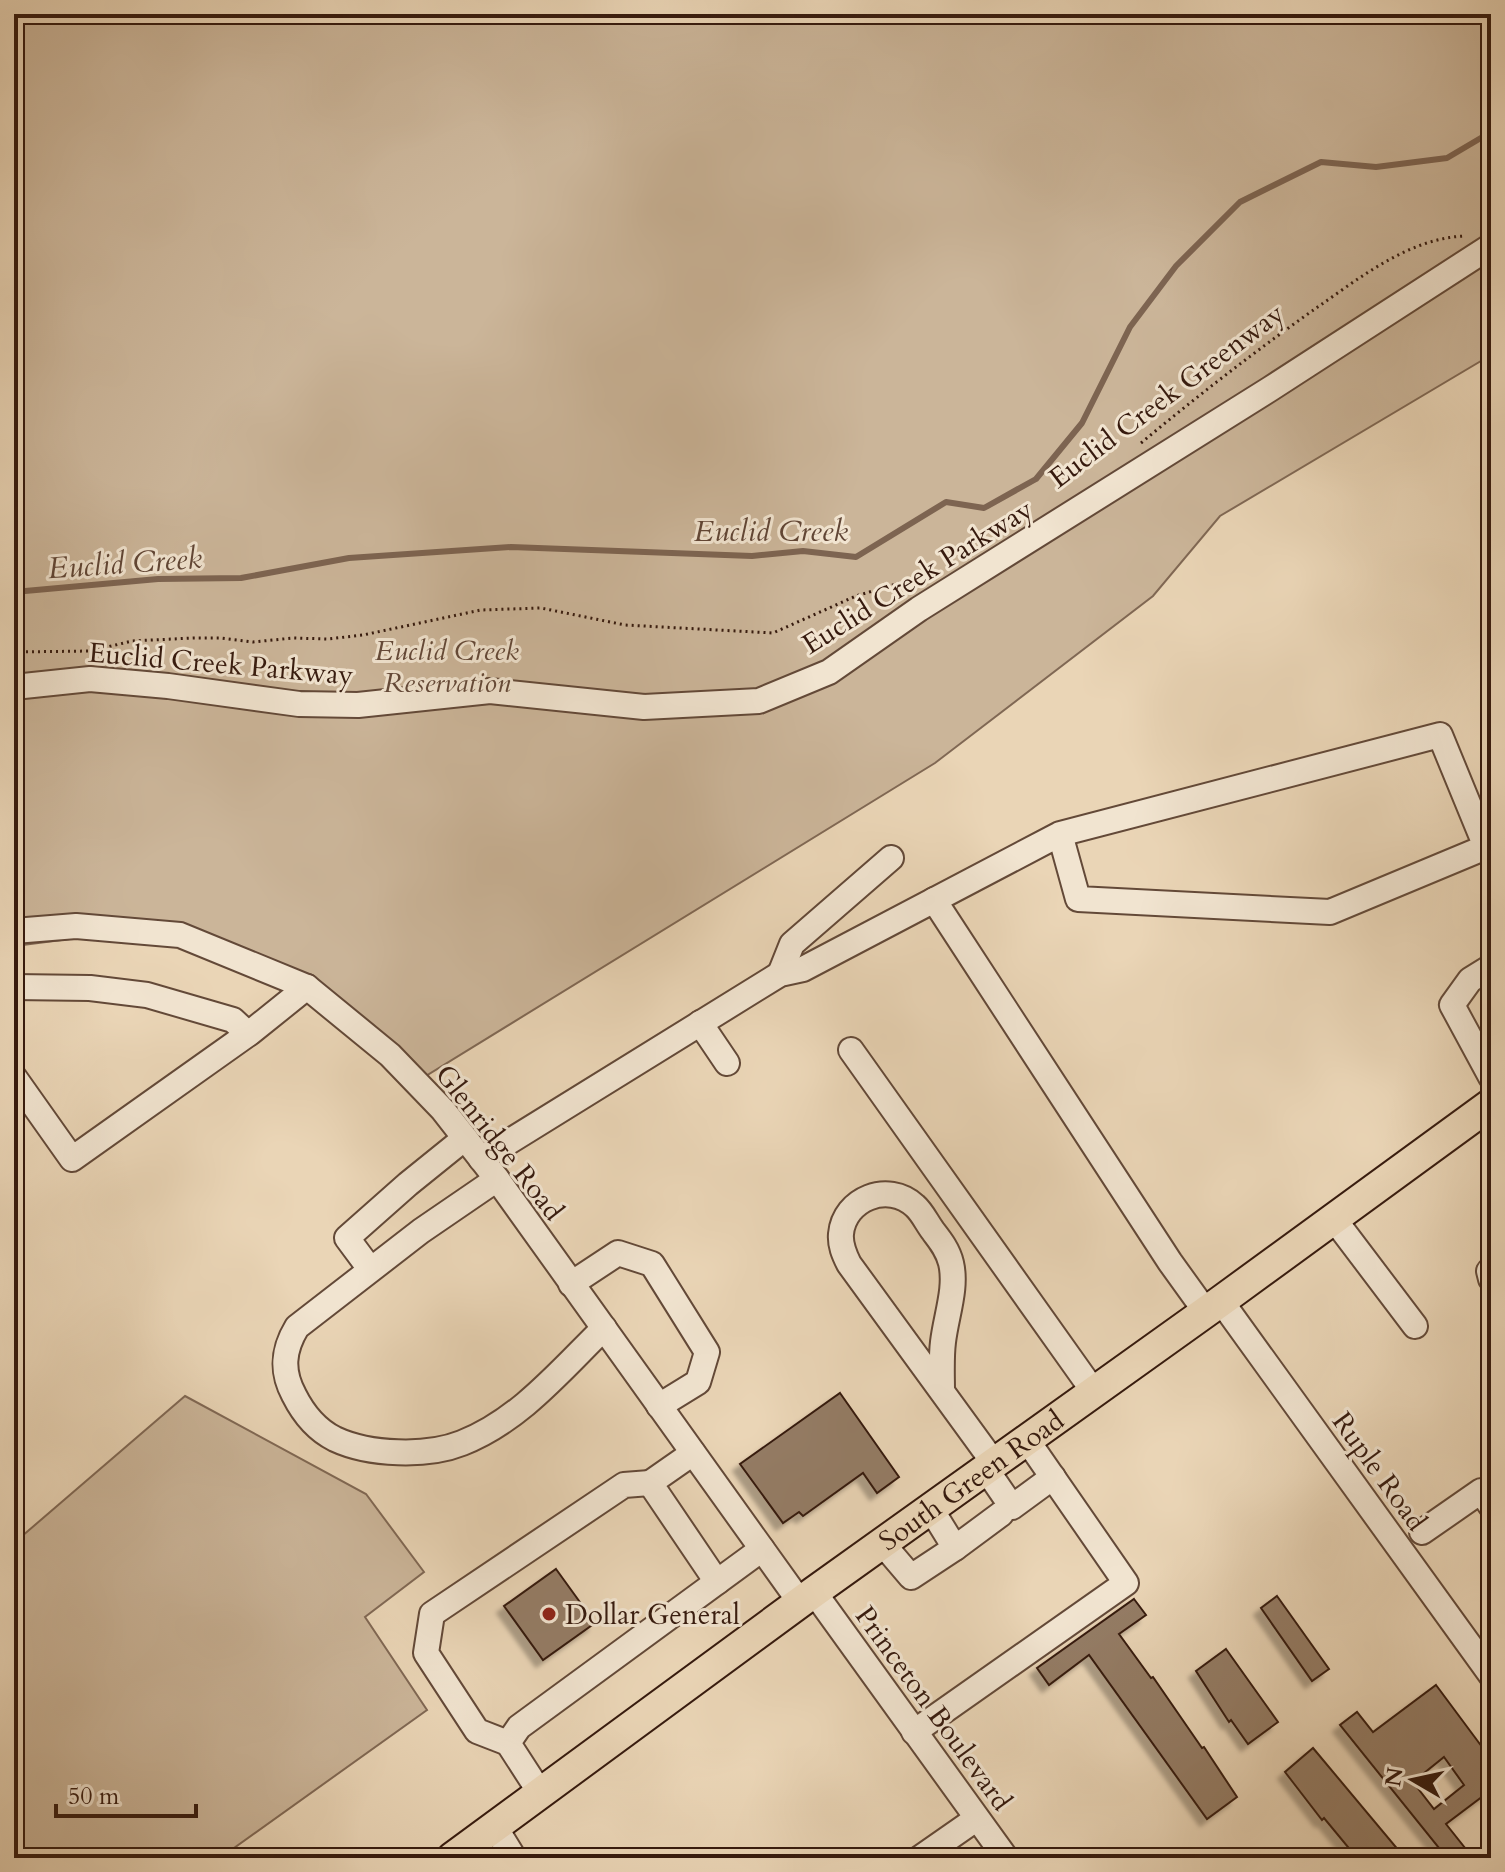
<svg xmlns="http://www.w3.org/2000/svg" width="1505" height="1872" font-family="Cardo,serif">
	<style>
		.green { fill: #cbb599; stroke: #806854; stroke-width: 2 }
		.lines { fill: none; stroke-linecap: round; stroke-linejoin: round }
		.stream { stroke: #7d6451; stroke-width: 6 }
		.building { fill: #947b65; stroke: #361a0e; stroke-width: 2; fill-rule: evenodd; filter: url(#shadow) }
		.minor-casing { stroke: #634938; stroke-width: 28 }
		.major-casing { stroke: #361a0e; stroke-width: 34 }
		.path { stroke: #361a0e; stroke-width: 3; stroke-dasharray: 2 4; stroke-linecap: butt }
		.minor { stroke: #f1e4d0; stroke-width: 24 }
		.major { stroke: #ead5b6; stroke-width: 30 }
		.poi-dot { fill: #8f2418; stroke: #f1e4d0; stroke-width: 3 }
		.labels { text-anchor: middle; stroke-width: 6; stroke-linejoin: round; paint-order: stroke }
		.street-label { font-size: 28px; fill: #361a0e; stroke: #f1e4d0 }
		.park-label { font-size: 28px; font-style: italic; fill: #634838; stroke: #f1e4d0 }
		.poi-label { font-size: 28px; fill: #361a0e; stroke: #f1e4d0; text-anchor: start }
		.water-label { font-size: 30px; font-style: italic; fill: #604535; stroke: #f1e4d0 }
	</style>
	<defs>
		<filter id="shadow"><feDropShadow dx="-7" dy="7" stdDeviation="2" flood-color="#0004"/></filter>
	</defs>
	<rect width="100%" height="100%" fill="#ead5b6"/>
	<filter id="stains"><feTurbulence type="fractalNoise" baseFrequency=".0025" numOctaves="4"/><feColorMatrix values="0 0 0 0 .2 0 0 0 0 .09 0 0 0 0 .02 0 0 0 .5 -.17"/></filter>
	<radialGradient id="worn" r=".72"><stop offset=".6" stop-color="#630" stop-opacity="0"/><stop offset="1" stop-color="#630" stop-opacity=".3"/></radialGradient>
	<g class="green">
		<path d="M14 14H472V20L607 22 614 14H1491V355L1220 516 1153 596 935 763 416 1082 308 987 132 931 14 946Z"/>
		<path d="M185 1396 366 1494 424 1572 365 1617 427 1710 220 1858H14V1543Z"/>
	</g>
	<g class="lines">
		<path class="stream" d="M14 592 158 579 241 578 349 558 511 547 752 556 803 551 856 557 946 502 984 508 1036 479 1082 423 1130 327 1176 266 1240 202 1321 162 1376 167 1447 158 1491 132"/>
	</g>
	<g class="building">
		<path d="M840 1393 899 1477 877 1493 863 1473 803 1516 799 1512 783 1523 740 1464Z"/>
		<path d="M556 1569 595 1623 543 1660 504 1606Z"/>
		<path d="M1277 1596 1329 1669 1312 1681 1261 1608Z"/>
		<path d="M1134 1599 1146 1615 1119 1634 1151 1678 1153 1677 1202 1748 1204 1747 1237 1797 1207 1819 1089 1655 1049 1685 1037 1668Z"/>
		<path d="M1226 1649 1278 1722 1248 1744 1231 1720 1229 1722 1196 1671Z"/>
		<path d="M1436 1685 1491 1759V1790L1446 1824 1473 1858H1447L1340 1725 1357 1712 1373 1732ZM1444 1757 1464 1785 1434 1809 1413 1782Z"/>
		<path d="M1313 1748 1405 1858H1357L1324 1818 1322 1820 1285 1772Z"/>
	</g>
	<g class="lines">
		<defs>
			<g id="minor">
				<path d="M14 687 90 679 168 686 299 704 358 705 490 691 644 707 759 701 829 672 919 609 1270 389 1491 246"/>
				<path d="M934 900 1170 1262 1206 1312"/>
				<path d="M14 931 76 926 180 935 307 987 390 1055 443 1110 497 1179 800 1602"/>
				<path d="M1491 967 1470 980 1452 1005 1491 1077"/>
				<path d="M780 974 792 944 891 858"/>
				<path d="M14 987 90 988 147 995 233 1020 248 1034"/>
				<path d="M700 1023 727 1063"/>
				<path d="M851 1050 1094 1392"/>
				<path d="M14 1077 72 1159 251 1032 307 987"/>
				<path d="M481 1159 780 974 803 969 1060 834 1440 735 1486 847 1330 912 1078 899 1060 834"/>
				<path d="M497 1179 421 1231 297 1327C283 1350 281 1371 294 1395 303 1413 317 1430 335 1439 369 1455 427 1457 462 1443 519 1421 561 1370 604 1328"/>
				<path d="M1334 1219 1415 1326"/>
				<path d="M370 1269 347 1238 408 1184 465 1138"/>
				<path d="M1491 1270 1489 1271 1491 1279"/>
				<path d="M571 1284 618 1253 652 1264 707 1352 698 1382 659 1406"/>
				<path d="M1221 1301 1491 1675"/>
				<path d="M942 1391C942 1375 941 1358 943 1342 946 1316 957 1288 951 1263 948 1250 940 1240 933 1231 927 1223 922 1212 915 1206 888 1181 844 1199 841 1234 840 1245 844 1254 849 1264L994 1463"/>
				<path d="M693 1453 650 1483 717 1582"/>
				<path d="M986 1469 1012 1507 1053 1477"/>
				<path d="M931 1509 955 1548 1001 1514"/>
				<path d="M1422 1532 1481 1491 1491 1506"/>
				<path d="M882 1543 911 1577 955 1548"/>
				<path d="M814 1592 1006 1858"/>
				<path d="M914 1732 1126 1583 1027 1440"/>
				<path d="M508 1743 477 1731 426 1653 432 1614 624 1485 650 1483"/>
				<path d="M541 1794 508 1743 519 1727 762 1549"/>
				<path d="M495 1827 514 1858"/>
				<path d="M920 1858 976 1819"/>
			</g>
			<g id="major">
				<path id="s1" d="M452 1858 814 1592 1221 1301 1491 1104"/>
			</g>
		</defs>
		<use href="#minor" class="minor-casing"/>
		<use href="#major" class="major-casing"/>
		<g class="path">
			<path d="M1141 443C1196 397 1253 353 1312 311 1357 280 1408 238 1465 236"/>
			<path d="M14 652 91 651 132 641 193 638H220L253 642 293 638 328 639 363 635 481 610 541 608 625 625 773 633 856 596 936 572"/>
		</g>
		<use href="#minor" class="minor"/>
		<use href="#major" class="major"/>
	</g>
	<circle class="poi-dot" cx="549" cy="1614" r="8"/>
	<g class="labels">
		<g class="street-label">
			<text transform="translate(1166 395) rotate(-37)" y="10">Euclid Creek Greenway</text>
			<text transform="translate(917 576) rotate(-32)" y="10">Euclid Creek Parkway</text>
			<text transform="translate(221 663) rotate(5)" y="10">Euclid Creek Parkway</text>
			<text transform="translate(500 1142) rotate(52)" y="10">Glenridge Road</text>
			<text transform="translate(1380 1471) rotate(54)" y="10">Ruple Road</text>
			<text dy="10" stroke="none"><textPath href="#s1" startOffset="642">South Green Road</textPath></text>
			<text transform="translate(934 1708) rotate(54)" y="10">Princeton Boulevard</text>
		</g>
		<g class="park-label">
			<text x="447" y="660">Euclid Creek<tspan x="447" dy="32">Reservation</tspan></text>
		</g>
		<g class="poi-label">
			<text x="565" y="1624">Dollar General</text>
		</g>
		<g class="water-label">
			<text x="771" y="541">Euclid Creek</text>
			<text transform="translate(125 563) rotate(-4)" y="10">Euclid Creek</text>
		</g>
	</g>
	<rect width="1505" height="1872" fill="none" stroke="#ead5b6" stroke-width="48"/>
	<rect x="16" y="16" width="1473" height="1840" fill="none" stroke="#361a0e" stroke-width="4"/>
	<rect x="24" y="24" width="1457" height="1824" fill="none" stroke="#361a0e" stroke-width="2"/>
	<g transform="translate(1413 1780) rotate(279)" stroke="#f1e4d0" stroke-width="6" paint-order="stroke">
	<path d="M0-6L14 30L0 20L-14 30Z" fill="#361a0e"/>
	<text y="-12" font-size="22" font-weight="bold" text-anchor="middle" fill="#361a0e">N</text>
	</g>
	<path d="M56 1804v12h140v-12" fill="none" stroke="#361a0e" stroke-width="4"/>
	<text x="68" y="1804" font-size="24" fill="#361a0e" stroke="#f1e4d0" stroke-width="6" paint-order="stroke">50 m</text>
	<rect width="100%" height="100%" filter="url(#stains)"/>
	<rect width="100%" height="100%" fill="url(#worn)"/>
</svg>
